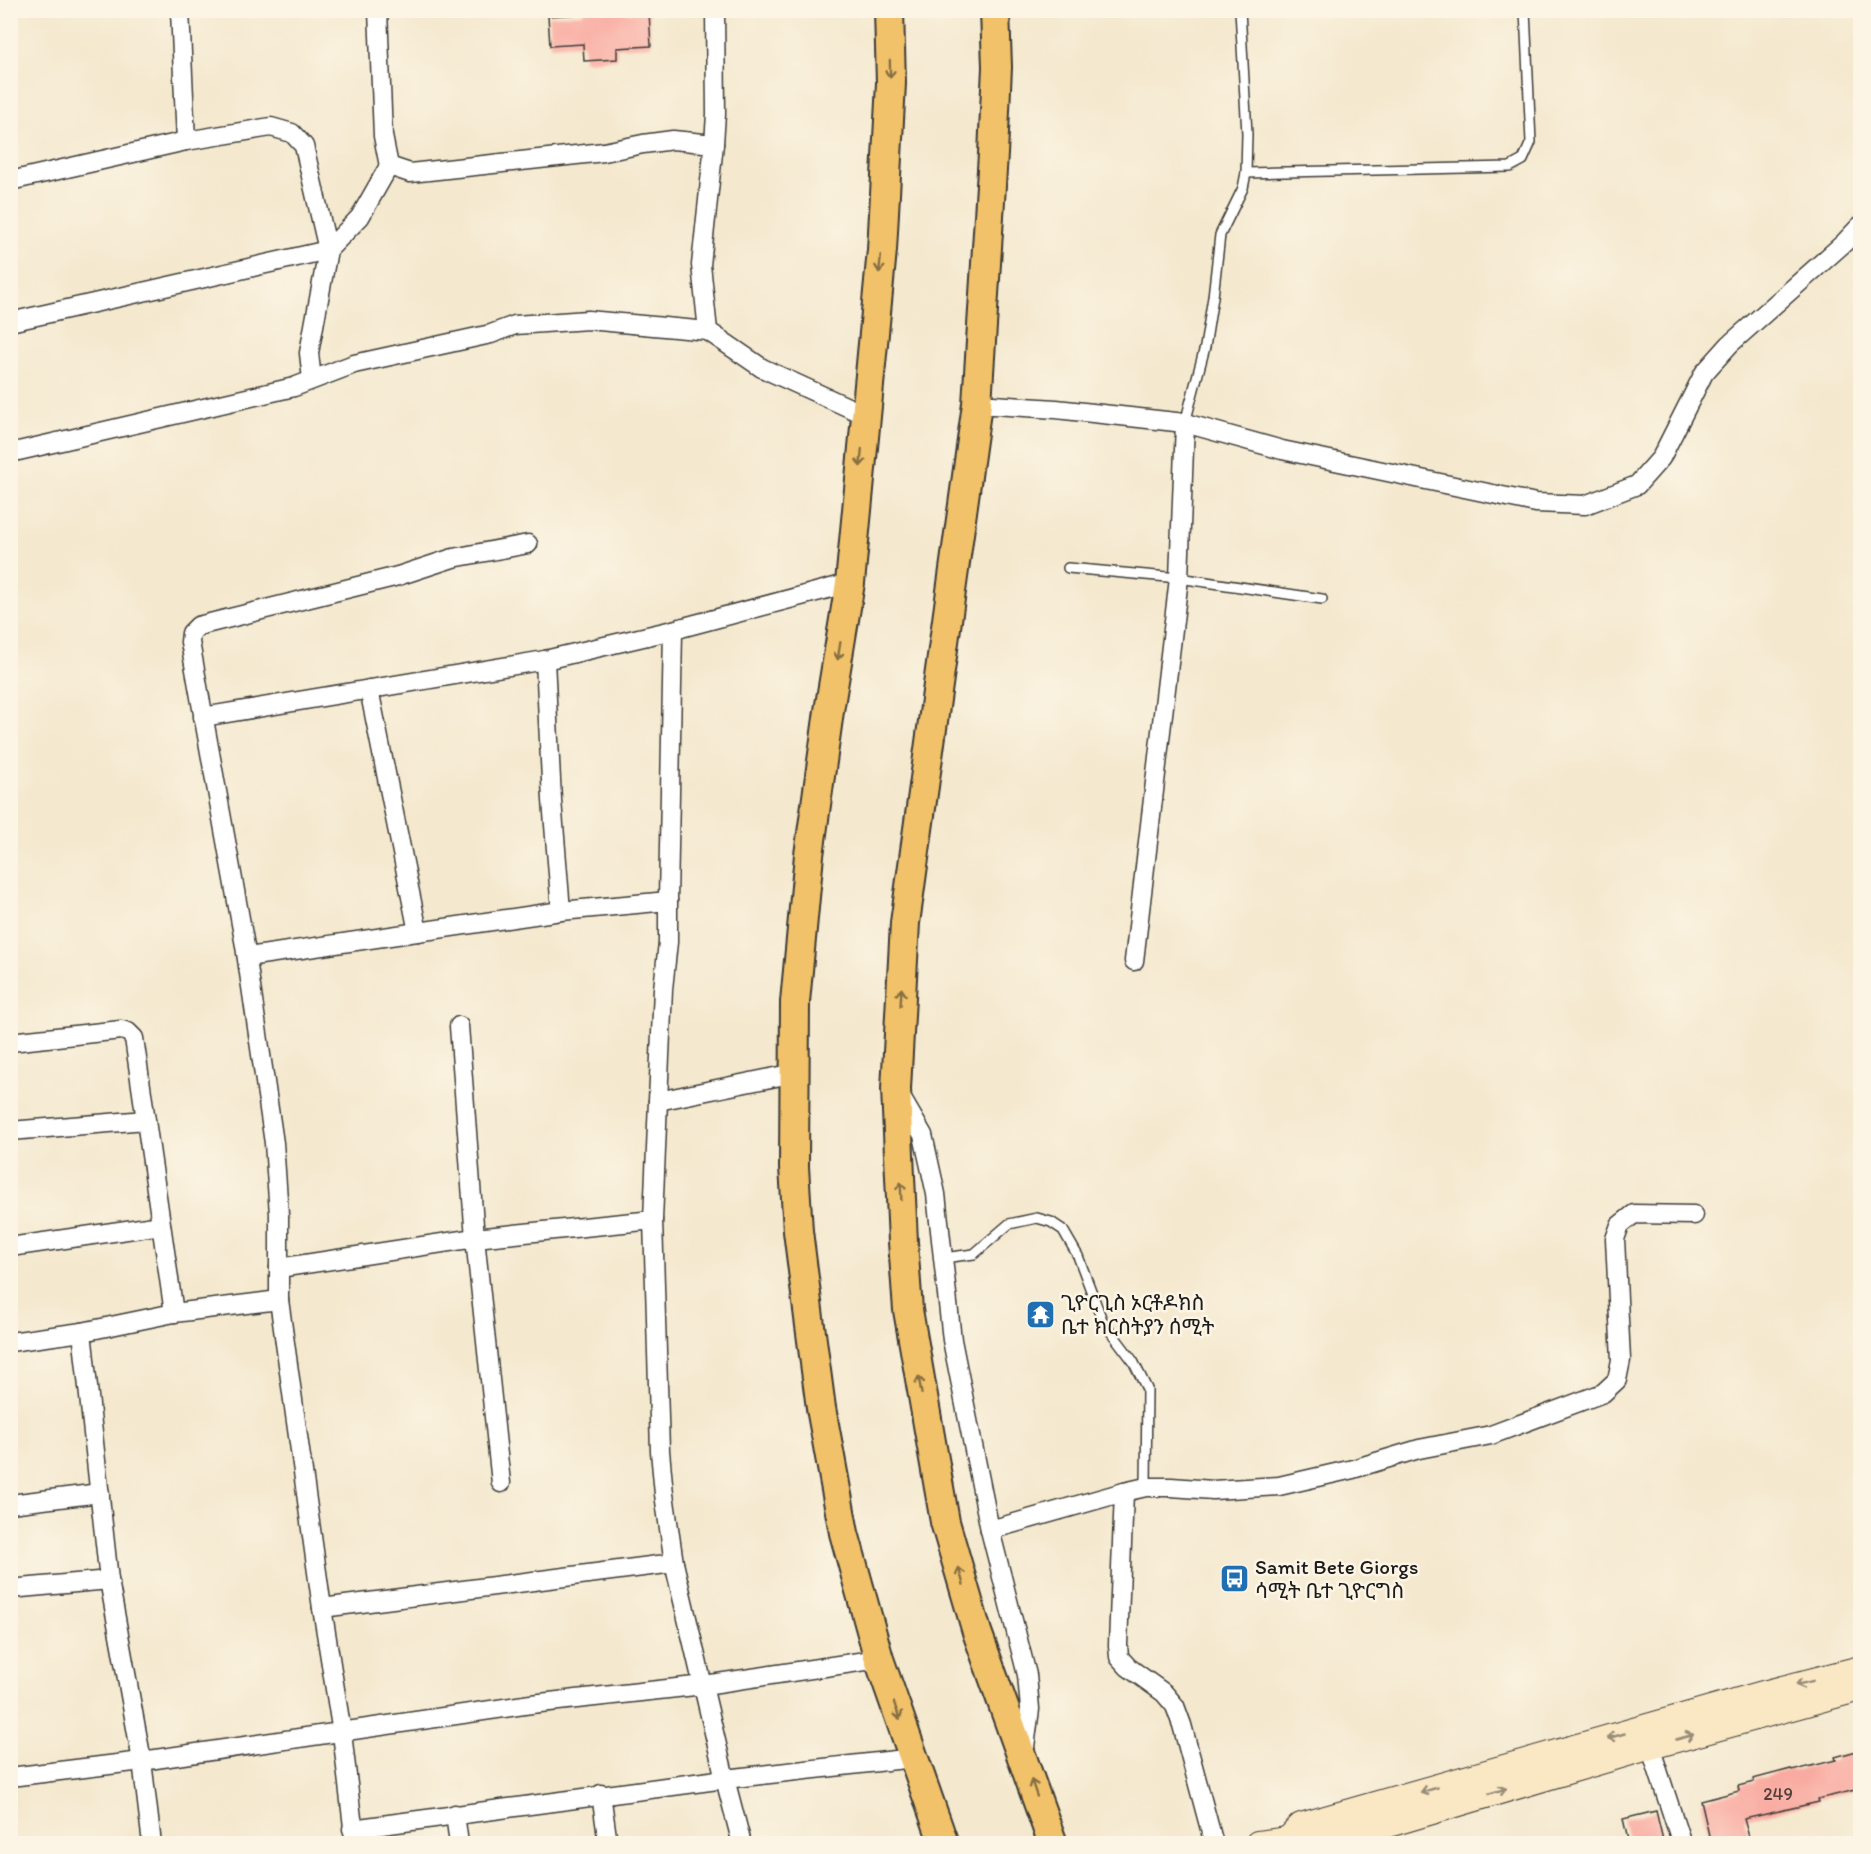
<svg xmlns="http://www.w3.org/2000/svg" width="1871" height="1854" font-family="Itim,'Noto Sans Ethiopic',sans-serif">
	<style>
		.building { fill: #f9aba1 }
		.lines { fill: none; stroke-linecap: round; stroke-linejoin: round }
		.lane-casing { stroke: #3c3b37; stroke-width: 12 }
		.street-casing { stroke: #3c3b37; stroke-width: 21 }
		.secondary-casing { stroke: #3c3b37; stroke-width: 28 }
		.primary-casing { stroke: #3c3b37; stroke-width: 32 }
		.lane { stroke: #fff; stroke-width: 9 }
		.street { stroke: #fff; stroke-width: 18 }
		.secondary { stroke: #fae7c3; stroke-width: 26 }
		.primary { stroke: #f2c26a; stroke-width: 28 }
		.oneway { stroke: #876f43 }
		.oneway2 { stroke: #968c78 }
		.labels { text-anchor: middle; stroke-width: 5; stroke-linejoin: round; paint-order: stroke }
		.number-label { font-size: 18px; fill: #53403d }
		.poi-label { font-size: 21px; fill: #1c1c1c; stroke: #fcf5e5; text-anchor: start }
	</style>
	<rect width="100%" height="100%" fill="#fcf5e5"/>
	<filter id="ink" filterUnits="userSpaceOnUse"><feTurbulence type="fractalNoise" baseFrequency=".0167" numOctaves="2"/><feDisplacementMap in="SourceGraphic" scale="12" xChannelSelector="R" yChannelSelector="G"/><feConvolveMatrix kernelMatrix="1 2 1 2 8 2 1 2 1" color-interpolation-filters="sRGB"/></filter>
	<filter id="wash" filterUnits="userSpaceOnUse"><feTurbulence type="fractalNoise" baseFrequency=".008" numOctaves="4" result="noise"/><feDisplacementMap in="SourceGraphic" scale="24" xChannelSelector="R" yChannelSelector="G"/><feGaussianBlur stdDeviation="1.35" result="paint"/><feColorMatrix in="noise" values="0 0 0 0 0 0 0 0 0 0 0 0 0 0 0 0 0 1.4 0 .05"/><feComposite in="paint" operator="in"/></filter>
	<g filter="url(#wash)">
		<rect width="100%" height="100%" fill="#f4e8ce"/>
		<g id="blocks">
			<g class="building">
				<path d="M583 10H626V13L649 12 651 46 617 48V59L584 61 583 44 550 46 548 16 583 14Z"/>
				<path d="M1860 1750V1789L1818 1799 1819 1802 1744 1819 1751 1844H1711L1701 1801 1739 1791 1738 1786 1754 1782 1753 1779 1791 1769 1792 1771 1836 1760 1835 1757Z"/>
				<path d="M1656 1811 1664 1844H1629L1623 1819Z"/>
			</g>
		</g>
	</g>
	<g filter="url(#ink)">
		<use href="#blocks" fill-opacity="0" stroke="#3c3b37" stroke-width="1.5"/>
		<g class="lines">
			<defs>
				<g id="lane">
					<path d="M1246 173 1510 167 1523 160 1531 142 1525 10"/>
					<path d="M1185 423 1205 347 1213 297 1220 235 1243 188 1246 173 1247 134 1240 10"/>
					<path d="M1068 568 1179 578 1322 599"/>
					<path d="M943 1258 974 1254 1009 1224 1037 1218 1051 1222 1063 1230 1078 1256 1102 1320 1133 1361 1147 1389 1146 1487"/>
				</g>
				<g id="street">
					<path d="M180 10 186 141"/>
					<path d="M378 10 383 136 389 166 410 173 604 152 643 144 673 140 714 144 716 114 715 10"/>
					<path d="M714 144 701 265 708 331 762 368 865 415"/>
					<path d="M10 181 186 141 271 127 292 133 304 146 328 250 309 353 311 371 313 378"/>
					<path d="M10 322 328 250 360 217 389 166"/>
					<path d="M977 404 1056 409 1185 423 1282 450 1536 503 1585 505 1637 485 1661 458 1704 373 1730 344 1844 243 1860 226"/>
					<path d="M10 453 294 387 354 364 491 334 515 325 588 320 708 331"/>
					<path d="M545 660 552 800 561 911"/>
					<path d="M369 689 418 932"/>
					<path d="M203 717 545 660 673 630 850 583"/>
					<path d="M668 901 673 630"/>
					<path d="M247 957 561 911 668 901V942L663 989 658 1101 795 1073"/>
					<path d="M1134 961 1179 578 1185 423"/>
					<path d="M459 1026 475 1238 501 1483"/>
					<path d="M10 1042 121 1030 128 1032 134 1038 174 1313"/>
					<path d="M899 1094 923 1135 936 1194 952 1340 990 1530 1027 1675 1030 1709 1024 1754"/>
					<path d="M10 1131 146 1120"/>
					<path d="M10 1247 161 1225"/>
					<path d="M279 1268 475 1238 653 1220 658 1101"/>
					<path d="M82 1332 109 1580 142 1761 152 1844"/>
					<path d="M10 1342 82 1332 174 1313 279 1300"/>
					<path d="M1124 1492 1118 1645 1119 1657 1128 1667 1164 1693 1175 1706 1182 1725 1214 1844"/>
					<path d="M10 1504 100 1493"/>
					<path d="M990 1530 1124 1492 1146 1487H1171L1213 1490 1279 1486 1353 1469 1419 1449 1491 1435 1603 1393 1617 1380 1621 1360 1615 1239 1620 1225 1634 1214 1694 1215"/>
					<path d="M10 1589 109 1580"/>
					<path d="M322 1608 674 1563"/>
					<path d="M1647 1737 1682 1844"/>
					<path d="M10 1777 142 1761 531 1704 704 1685 879 1659"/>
					<path d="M601 1794 608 1844"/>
					<path d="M455 1814 459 1844"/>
					<path d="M352 1829 725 1779 674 1563 664 1494 660 1451 653 1220"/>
					<path d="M355 1844 342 1733 322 1608 279 1300V1214L274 1143 245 946 190 642 191 633 198 626 398 576 453 558 528 544"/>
					<path d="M742 1844 725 1779 914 1758"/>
				</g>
				<g id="secondary">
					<path d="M1288 1840 1301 1826 1763 1694 1860 1669"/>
					<path d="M1258 1844 1288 1840 1295 1844"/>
					<path d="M1321 1844 1651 1746 1860 1688"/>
				</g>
				<g id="primary">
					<path d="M889 10 891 83 882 250 850 583 829 711 809 855 795 1002 794 1167 798 1231 809 1318 821 1408 844 1533 879 1659 944 1844"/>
					<path d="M995 10 997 67 993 154 977 404 905 923 896 1089 903 1242 908 1310 945 1522 977 1632 1053 1844"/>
				</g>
			</defs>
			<use href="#lane" class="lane-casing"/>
			<use href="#street" class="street-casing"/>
			<use href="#secondary" class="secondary-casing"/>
			<use href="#primary" class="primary-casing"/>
			<use href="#lane" class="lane"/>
			<use href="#street" class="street"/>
			<use href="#secondary" class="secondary"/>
			<use href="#primary" class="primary"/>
		</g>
		<defs><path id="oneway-shaft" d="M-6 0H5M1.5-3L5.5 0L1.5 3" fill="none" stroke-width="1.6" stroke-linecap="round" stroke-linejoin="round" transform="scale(1.5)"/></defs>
		<g class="oneway">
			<use href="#oneway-shaft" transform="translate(890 69) rotate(89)"/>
			<use href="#oneway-shaft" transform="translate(880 264) rotate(96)"/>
			<use href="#oneway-shaft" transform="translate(861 458) rotate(95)"/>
			<use href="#oneway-shaft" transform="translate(839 651) rotate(99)"/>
			<use href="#oneway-shaft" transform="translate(901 997) rotate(-87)"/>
			<use href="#oneway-shaft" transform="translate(901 1191) rotate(-92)"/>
			<use href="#oneway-shaft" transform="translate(920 1385) rotate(-100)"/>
			<use href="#oneway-shaft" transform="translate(961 1576) rotate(-106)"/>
			<use href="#oneway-shaft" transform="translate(897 1711) rotate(70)"/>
			<use href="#oneway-shaft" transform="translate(1034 1788) rotate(-109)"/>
		</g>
		<g class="oneway2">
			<use href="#oneway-shaft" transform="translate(1804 1683) rotate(166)"/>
			<use href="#oneway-shaft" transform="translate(1616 1736) rotate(164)"/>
			<use href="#oneway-shaft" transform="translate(1685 1737) rotate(-16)"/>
			<use href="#oneway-shaft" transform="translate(1429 1790) rotate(164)"/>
			<use href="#oneway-shaft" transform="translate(1498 1791) rotate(-16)"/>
		</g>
	</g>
	<defs>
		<symbol id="temple-square" viewBox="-11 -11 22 22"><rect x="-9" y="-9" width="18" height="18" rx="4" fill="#1f6fb2" stroke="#fcf5e5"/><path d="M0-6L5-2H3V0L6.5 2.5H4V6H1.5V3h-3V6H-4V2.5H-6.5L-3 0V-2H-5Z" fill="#fff"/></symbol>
		<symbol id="bus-square" viewBox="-11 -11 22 22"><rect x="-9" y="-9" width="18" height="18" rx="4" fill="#1f6fb2" stroke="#fcf5e5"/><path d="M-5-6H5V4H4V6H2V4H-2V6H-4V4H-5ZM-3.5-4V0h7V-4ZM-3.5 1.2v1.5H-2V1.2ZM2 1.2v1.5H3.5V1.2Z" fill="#fff"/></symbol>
	</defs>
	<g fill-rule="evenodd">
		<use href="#temple-square" x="1024" y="1298" width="33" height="33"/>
		<use href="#bus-square" x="1218" y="1562" width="33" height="33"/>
	</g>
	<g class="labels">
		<g class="number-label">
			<text x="1778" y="1800">249</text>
		</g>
		<g class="poi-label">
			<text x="1061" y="1310">ጊዮርጊስ ኦርቶዶክስ<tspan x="1061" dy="24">ቤተ ክርስትያን ሰሚት</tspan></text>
			<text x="1255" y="1574">Samit Bete Giorgs<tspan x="1255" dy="24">ሳሚት ቤተ ጊዮርግስ</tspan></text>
		</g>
	</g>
	<rect width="1871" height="1854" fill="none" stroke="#fcf5e5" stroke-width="36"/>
</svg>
